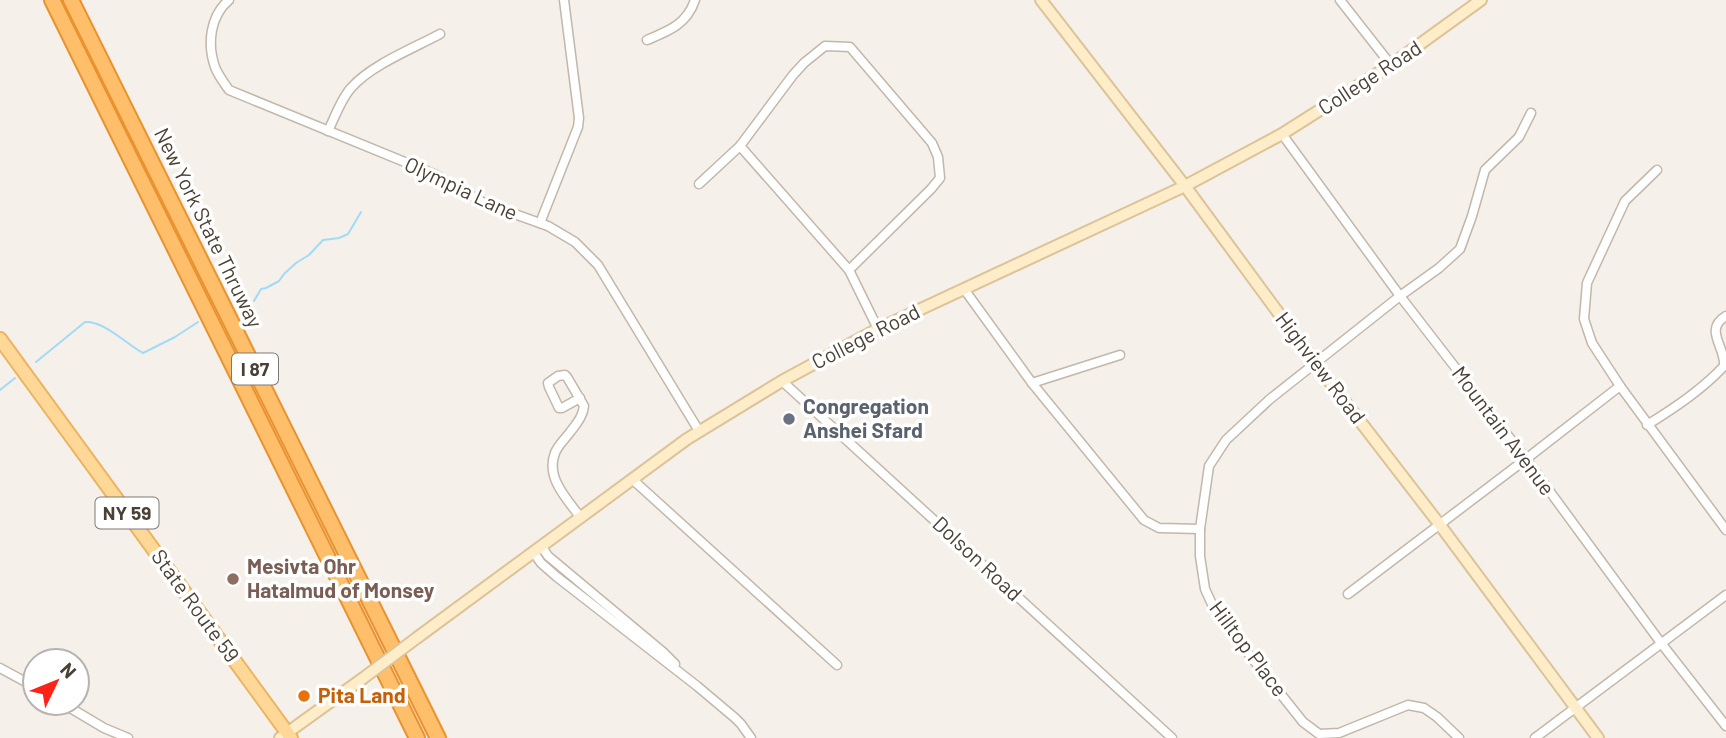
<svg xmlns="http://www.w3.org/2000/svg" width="1726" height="738" font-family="Barlow,sans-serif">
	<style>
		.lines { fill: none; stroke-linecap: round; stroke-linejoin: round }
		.stream { stroke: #a1dbf6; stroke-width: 2 }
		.street-casing { stroke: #c2b7aa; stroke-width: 11 }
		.secondary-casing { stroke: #dcc398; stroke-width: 14 }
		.primary-casing { stroke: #ecb460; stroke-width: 16 }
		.highway-casing { stroke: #e9922f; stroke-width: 18 }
		.street { stroke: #fff; stroke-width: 8 }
		.secondary { stroke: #ffedc9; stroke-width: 10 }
		.primary { stroke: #ffd898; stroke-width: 12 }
		.highway { stroke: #ffbf6a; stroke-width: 14 }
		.secondary-bridge-casing { stroke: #dcc398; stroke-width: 14; stroke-linecap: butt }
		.secondary-bridge { stroke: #ffedc9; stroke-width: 10 }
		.worship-dot { fill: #6b7280; stroke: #fff; stroke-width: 2.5 }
		.education-dot { fill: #8d6e63; stroke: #fff; stroke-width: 2.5 }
		.food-dot { fill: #e8710a; stroke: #fff; stroke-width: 2.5 }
		.labels { text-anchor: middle; stroke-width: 7; stroke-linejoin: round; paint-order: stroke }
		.shield { fill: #fff; stroke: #807972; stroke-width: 2 }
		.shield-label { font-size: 19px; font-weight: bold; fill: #4a4036 }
		.street-label { font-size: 21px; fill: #4a4036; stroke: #fff }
		.worship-label { font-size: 21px; font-weight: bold; fill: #5b616d; stroke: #fff; text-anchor: start }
		.education-label { font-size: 21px; font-weight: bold; fill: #785e54; stroke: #fff; text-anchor: start }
		.food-label { font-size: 21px; font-weight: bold; fill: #c56008; stroke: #fff; text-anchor: start }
	</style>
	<rect width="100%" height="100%" fill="#f5f0e9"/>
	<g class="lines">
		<g class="stream">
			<path d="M254 301 261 289 266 288 279 281 284 274 296 263 309 255 323 240 339 238 348 234 361 212"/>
			<path d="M36 362 85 322C105 321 126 344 143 353L175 337 198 322"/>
			<path d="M0 390 15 378"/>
		</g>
		<defs>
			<g id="street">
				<path d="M229 0C210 16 207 44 215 67 218 75 224 83 229 90L434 174 484 203 548 226 575 242 598 265 699 431"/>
				<path d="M1340 0 1391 65"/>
				<path d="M647 40C669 31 687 24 695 0"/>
				<path d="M328 131C335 117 341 99 351 88 371 65 414 48 440 34"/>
				<path d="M1282 134 1400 296 1526 459 1661 643 1726 726"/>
				<path d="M740 146 849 270 878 329"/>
				<path d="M1657 170 1625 201 1587 283 1584 319 1592 343 1620 386 1726 530"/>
				<path d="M699 184 740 146 793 75 804 63 825 46 850 47 932 143 938 157 940 178 931 189 849 270"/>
				<path d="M540 223 578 127 579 118 564 0"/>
				<path d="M964 289 1032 383 1144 520 1159 528 1200 529"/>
				<path d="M1724 366C1726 347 1703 330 1726 316"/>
				<path d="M782 381 1172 738"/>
				<path d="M1032 383 1120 355"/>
				<path d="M580 398 562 408H559L549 387 548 383 558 376 565 375 567 377 584 406C583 416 577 423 571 431 566 438 558 445 555 453 545 478 568 500 581 518"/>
				<path d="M1647 425C1676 407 1703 389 1726 364"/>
				<path d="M632 479 837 665"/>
				<path d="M542 547 548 556 663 652 675 664"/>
				<path d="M534 553 541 563 557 577 697 686 735 718 741 724 751 738"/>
				<path d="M1348 594 1526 459 1620 386"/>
				<path d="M0 668 35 687"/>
				<path d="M62 703 104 728 128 738"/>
				<path d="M1459 738 1437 717 1424 708 1408 705 1339 733 1319 734 1303 722 1216 613 1205 589 1200 556V529L1209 466 1226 440 1270 399 1400 296 1439 268 1460 249 1472 216 1485 170 1519 137 1531 113"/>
				<path d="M1535 738 1726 595"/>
			</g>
			<g id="secondary">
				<path d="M1041 0 1185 186 1316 364 1440 525 1598 738"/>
				<path d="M418 637 687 439 782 381 878 329 1185 186 1282 134 1391 65 1481 0"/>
				<path d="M280 738 362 679"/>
			</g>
			<path id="primary" d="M0 339 291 738"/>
			<g id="highway">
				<path d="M52 0 417 738"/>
				<path d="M71 0 438 738"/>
			</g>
		</defs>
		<use href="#street" class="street-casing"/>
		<use href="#secondary" class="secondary-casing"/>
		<use href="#primary" class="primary-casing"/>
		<use href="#highway" class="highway-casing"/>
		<use href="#street" class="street"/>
		<use href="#secondary" class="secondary"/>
		<use href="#primary" class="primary"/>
		<use href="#highway" class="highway"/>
		<defs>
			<path id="secondary-bridge" d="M362 679 418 637"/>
		</defs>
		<use href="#secondary-bridge" class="secondary-bridge-casing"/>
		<use href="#secondary-bridge" class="secondary-bridge"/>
	</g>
	<circle class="worship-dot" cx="789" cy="419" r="7"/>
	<circle class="education-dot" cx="233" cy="579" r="7"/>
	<circle class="food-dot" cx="304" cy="696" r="7"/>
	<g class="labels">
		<g class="shield">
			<rect x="232" y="353.5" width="46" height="31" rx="5"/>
			<rect x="95.5" y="497.5" width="63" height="31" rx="5"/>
		</g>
		<g class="shield-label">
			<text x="255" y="376">I 87</text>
			<text x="127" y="520">NY 59</text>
		</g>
		<g class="street-label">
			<text transform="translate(1370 78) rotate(-33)" y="7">College Road</text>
			<text transform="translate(461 189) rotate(25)" y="7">Olympia Lane</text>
			<text transform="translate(208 228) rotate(64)" y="7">New York State Thruway</text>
			<text transform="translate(866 337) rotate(-27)" y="7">College Road</text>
			<text transform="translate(1320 368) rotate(53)" y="7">Highview Road</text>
			<text transform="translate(1503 431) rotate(53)" y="7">Mountain Avenue</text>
			<text transform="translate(977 559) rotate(43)" y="7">Dolson Road</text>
			<text transform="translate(195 606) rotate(54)" y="7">State Route 59</text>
			<text transform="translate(1248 649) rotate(53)" y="7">Hilltop Place</text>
		</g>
		<g class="worship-label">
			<text x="803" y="414">Congregation<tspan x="803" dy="24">Anshei Sfard</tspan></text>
		</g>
		<g class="education-label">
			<text x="247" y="574">Mesivta Ohr<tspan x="247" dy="24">Hatalmud of Monsey</tspan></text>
		</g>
		<g class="food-label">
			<text x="318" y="703">Pita Land</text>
		</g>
	</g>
	<g transform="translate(56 682) rotate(47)"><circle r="33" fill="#ffffff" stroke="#b7b3af" stroke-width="2"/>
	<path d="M0-5L12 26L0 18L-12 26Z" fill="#ff2216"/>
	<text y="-10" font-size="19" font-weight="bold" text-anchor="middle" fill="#4a4036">N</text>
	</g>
</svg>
